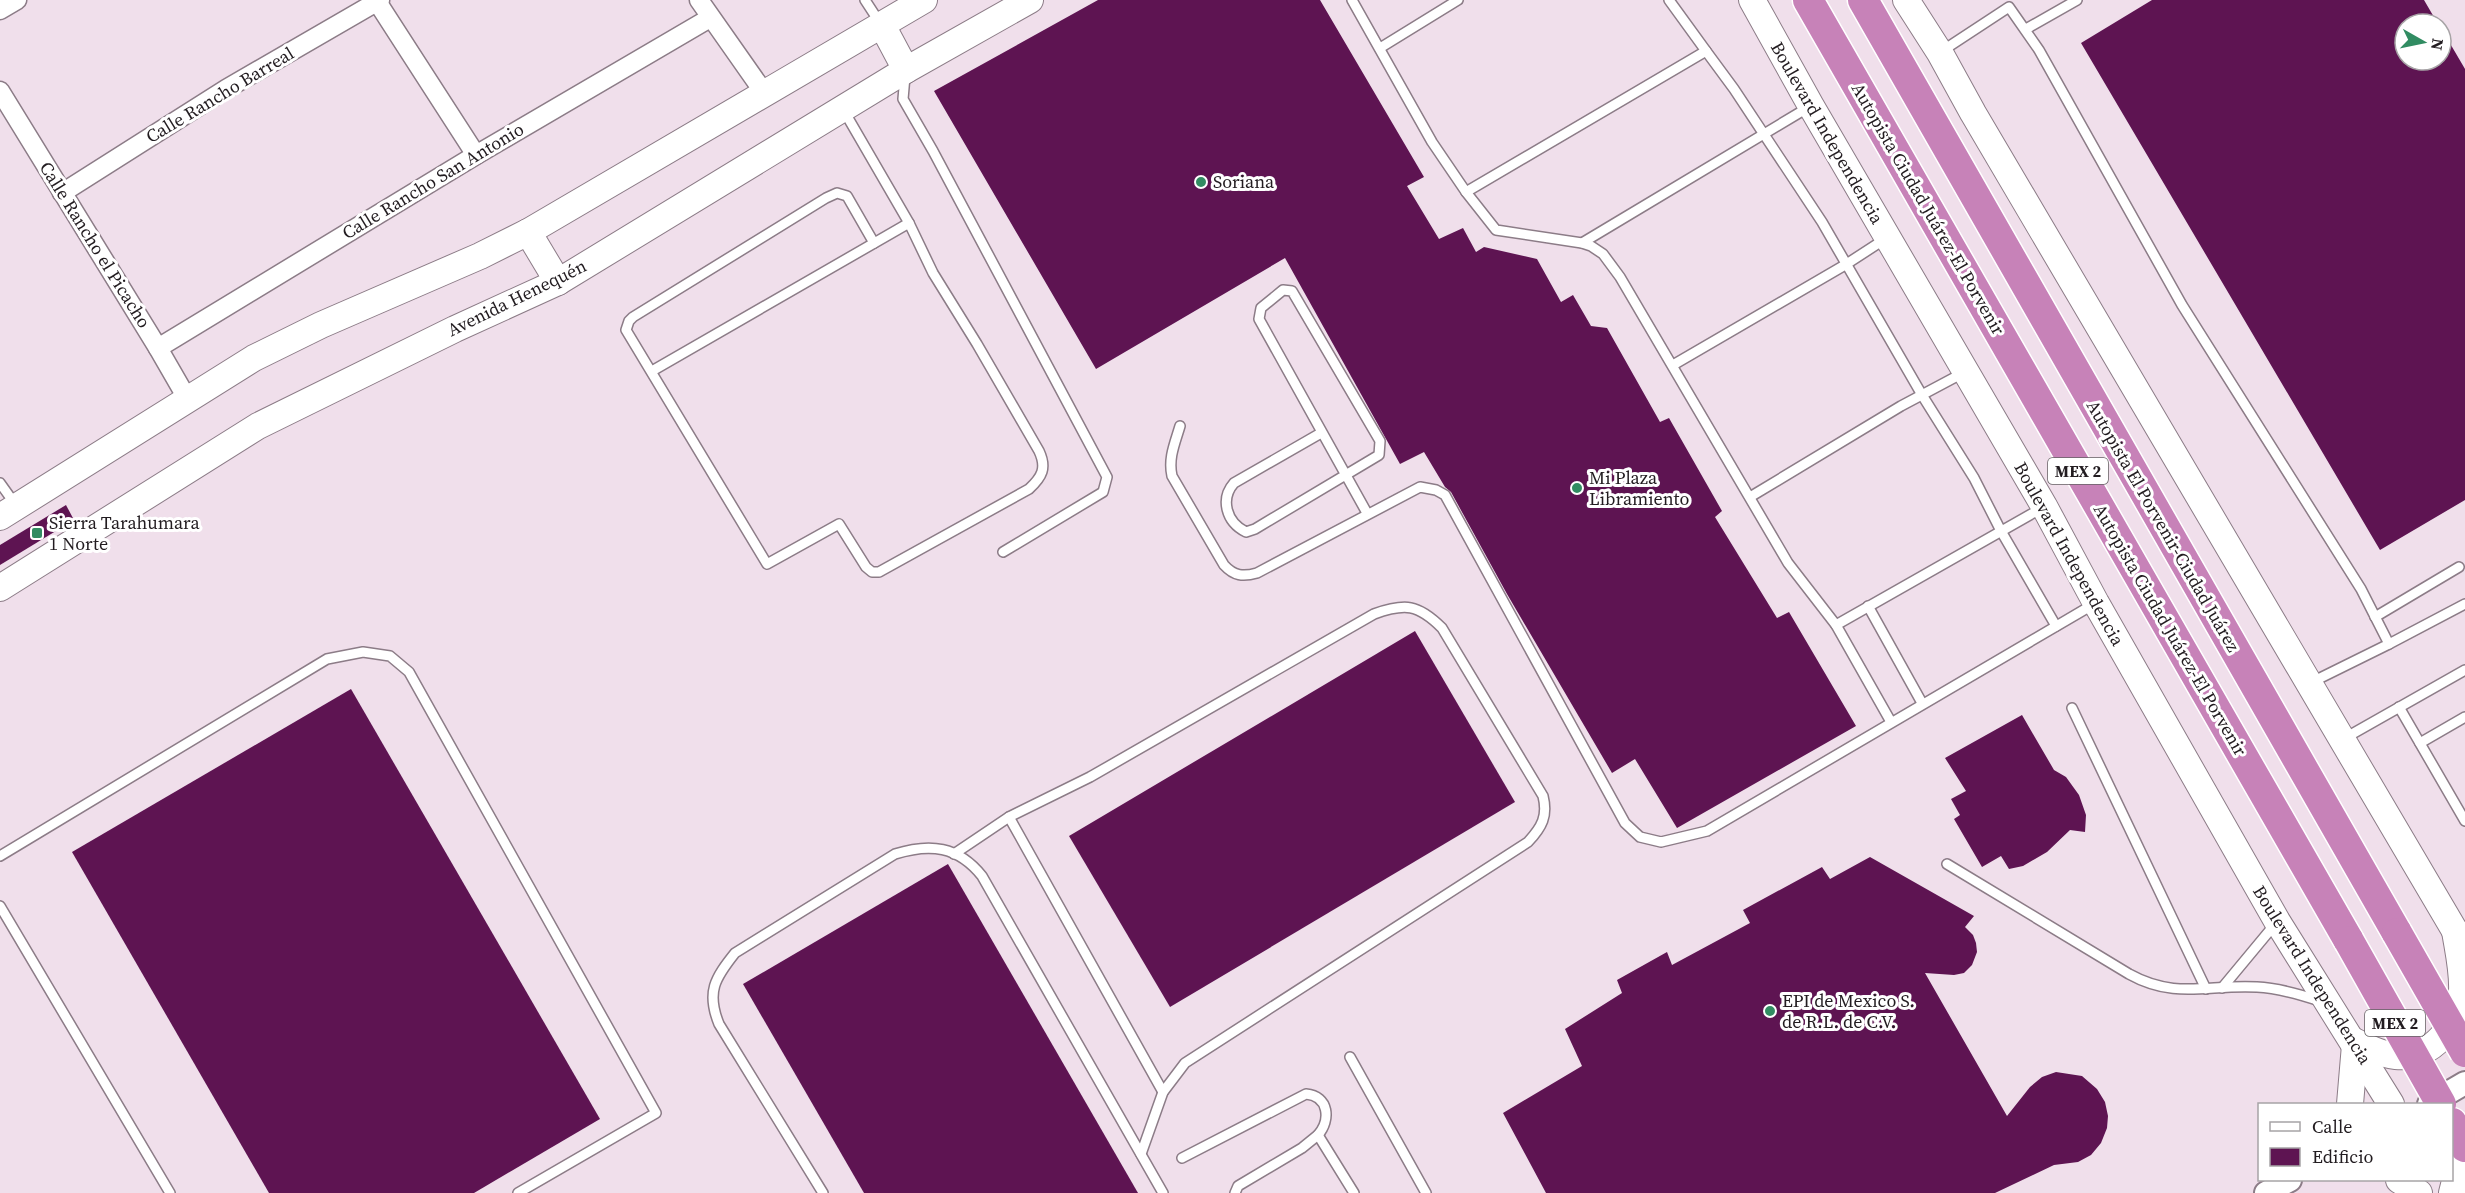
<svg xmlns="http://www.w3.org/2000/svg" width="2465" height="1193" font-family="'Source Serif 4',serif">
	<style>
		.building { fill: #5e1452 }
		.lines { fill: none; stroke-linecap: round; stroke-linejoin: round }
		.service-casing { stroke: #8c7c87; stroke-width: 12 }
		.minor-casing { stroke: #8c7c87; stroke-width: 21 }
		.tertiary-casing { stroke: #8c7c87; stroke-width: 26 }
		.secondary-casing { stroke: #8c7c87; stroke-width: 28 }
		.trunk-casing { stroke: #fff; stroke-width: 33 }
		.service { stroke: #fff; stroke-width: 9 }
		.minor { stroke: #fff; stroke-width: 18 }
		.tertiary { stroke: #fff; stroke-width: 22 }
		.secondary { stroke: #fff; stroke-width: 26 }
		.trunk { stroke: #c782b8; stroke-width: 30 }
		.trunk-bridge-casing { stroke: #fff; stroke-width: 33; stroke-linecap: butt }
		.trunk-bridge { stroke: #c782b8; stroke-width: 30 }
		.poi-dot { fill: #318c62; stroke: #fff; stroke-width: 2 }
		.labels { text-anchor: middle; stroke-width: 6; stroke-linejoin: round; paint-order: stroke }
		.shield { fill: #fff; stroke: #646063; stroke-width: 1.5 }
		.shield-label { font-size: 16px; font-weight: bold; fill: #221c20 }
		.street-label { font-size: 18px; fill: #221c20; stroke: #fff }
		.poi-label { font-size: 18px; fill: #221c20; stroke: #fff; text-anchor: start }
	</style>
	<rect width="100%" height="100%" fill="#f0dfeb"/>
	<g class="building">
		<path d="M1098 0H1320L1424 177 1407 186 1439 239 1463 228 1476 252 1484 247 1537 259 1561 302 1573 295 1591 326 1607 328 1660 422 1669 418 1722 511 1715 517 1777 618 1789 612 1856 726 1677 828 1635 759 1612 773 1507 594 1451 492 1445 487 1424 452 1400 464 1285 258 1096 369 934 91Z"/>
		<path d="M2152 0H2424L2438 24H2405V60H2441V28L2465 69V500L2380 550 2081 43Z"/>
		<path d="M66 505 74 520 0 565V545Z"/>
		<path d="M1415 631 1515 802 1170 1007 1069 836Z"/>
		<path d="M351 689 600 1119 474 1193H269L72 852Z"/>
		<path d="M2022 715 2054 770 2066 777 2079 795 2086 815 2085 832 2070 830 2047 852 2023 866 2009 869 2001 856 1982 867 1954 819 1960 815 1951 799 1966 791 1945 758Z"/>
		<path d="M1870 857 1974 916 1965 927 1973 935 1976 943 1977 952 1972 965 1964 973 1954 975 1925 973 2007 1116 2030 1087 2042 1077 2056 1072 2082 1076 2097 1089 2105 1102 2108 1116 2107 1128 2101 1143 2091 1155 2078 1162 2054 1165 1995 1193H1546L1503 1113 1582 1066 1565 1029 1622 993 1617 980 1667 952 1672 965 1750 923 1743 910 1822 867 1830 879Z"/>
		<path d="M948 864 1138 1193H864L743 984Z"/>
	</g>
	<g class="lines">
		<defs>
			<g id="service">
				<path d="M865 0 880 23"/>
				<path d="M1352 0 1432 142 1466 192 1496 230 1582 243 1591 246 1603 254 1620 277 1788 563 1836 625 1891 722"/>
				<path d="M2026 29 2077 0"/>
				<path d="M1380 48 1458 0"/>
				<path d="M1706 51 1734 89 1822 222 1922 395 1974 478 2001 531 2056 626"/>
				<path d="M1942 51 2009 7 2039 50 2182 305 2361 589 2389 644 2310 683"/>
				<path d="M905 76 903 99 933 151 1107 477 1103 492 1003 552"/>
				<path d="M844 111 909 223 933 273 977 344 1039 451C1047 468 1042 477 1029 489L879 572H872L866 567 839 524 767 564 626 330 629 321 633 317 826 198 837 193 847 196 874 243"/>
				<path d="M1466 192 1706 51 1669 0"/>
				<path d="M1582 243 1809 107"/>
				<path d="M1673 365 1845 265 1885 239"/>
				<path d="M652 371 909 223"/>
				<path d="M1180 426C1175 443 1168 458 1172 476L1224 565C1234 576 1243 577 1257 573L1420 487 1436 490 1445 495 1625 823 1640 837 1661 842 1707 831 2094 604"/>
				<path d="M1321 433 1234 483C1220 499 1226 522 1246 532L1255 529 1379 455 1380 441 1292 291 1283 290 1261 308 1259 319 1367 513"/>
				<path d="M0 483 15 504"/>
				<path d="M1750 497 1901 406 1963 373"/>
				<path d="M1868 606 1922 703"/>
				<path d="M2375 617 2459 567"/>
				<path d="M1836 625 2042 508"/>
				<path d="M2389 644 2465 604"/>
				<path d="M2399 707 2465 821"/>
				<path d="M2072 708 2206 989"/>
				<path d="M2345 738 2465 670"/>
				<path d="M2420 743 2465 717"/>
				<path d="M1009 817 1163 1092"/>
				<path d="M954 854 1009 817 1090 777 1374 614C1405 603 1418 604 1442 628L1543 796C1548 816 1542 827 1528 842L1185 1063 1163 1092 1141 1154"/>
				<path d="M0 856 327 659 363 652 390 656 409 672 656 1113 518 1193"/>
				<path d="M1947 864 2129 974C2176 1000 2208 984 2257 987 2279 988 2299 994 2320 1001"/>
				<path d="M0 906 170 1193"/>
				<path d="M2222 988 2276 923"/>
				<path d="M1350 1057 1426 1193"/>
				<path d="M1182 1158 1306 1094C1329 1096 1331 1120 1318 1135"/>
				<path d="M823 1193 719 1024C706 992 715 978 735 953L895 854C930 843 958 846 982 876L1163 1193"/>
				<path d="M1235 1193 1238 1186 1302 1148 1318 1135 1354 1193"/>
			</g>
			<g id="minor">
				<path d="M376 0 476 155"/>
				<path d="M699 0 765 94"/>
				<path d="M0 10 17 0"/>
				<path d="M0 91 158 348 188 400"/>
				<path d="M62 193 226 89 380 0"/>
				<path d="M158 348 476 155 710 18"/>
			</g>
			<g id="tertiary">
				<path d="M2429 1104 2465 1083"/>
				<path d="M2266 1193 2290 1180"/>
			</g>
			<g id="secondary">
				<path d="M1752 0 1811 106 2044 506 2096 603 2277 921 2391 1104"/>
				<path d="M1906 0 1940 53 1973 113 2465 948"/>
				<path d="M882 25 906 70"/>
				<path d="M528 232 558 282"/>
				<path d="M0 517 254 358 321 325 480 256 528 232 924 0"/>
				<path d="M0 588 258 426 455 329 558 282 906 70 1030 0"/>
				<path d="M2352 1040C2366 1047 2380 1054 2396 1056 2432 1060 2459 1024 2462 991 2463 971 2458 950 2455 931"/>
				<path d="M2350 1104 2355 1045"/>
				<path d="M2399 1180 2419 1193"/>
				<path d="M2452 1193 2454 1185 2465 1163"/>
			</g>
			<g id="trunk">
				<path d="M1808 0 2349 941"/>
				<path d="M1863 0 2397 933"/>
				<path d="M2452 1123 2465 1147"/>
			</g>
		</defs>
		<use href="#service" class="service-casing"/>
		<use href="#minor" class="minor-casing"/>
		<use href="#tertiary" class="tertiary-casing"/>
		<use href="#secondary" class="secondary-casing"/>
		<use href="#trunk" class="trunk-casing"/>
		<use href="#service" class="service"/>
		<use href="#minor" class="minor"/>
		<use href="#tertiary" class="tertiary"/>
		<use href="#secondary" class="secondary"/>
		<use href="#trunk" class="trunk"/>
		<defs>
			<g id="trunk-bridge">
				<path d="M2397 933 2465 1052"/>
				<path d="M2349 941 2441 1104"/>
			</g>
		</defs>
		<use href="#trunk-bridge" class="trunk-bridge-casing"/>
		<use href="#trunk-bridge" class="trunk-bridge"/>
	</g>
	<g class="poi-dot">
		<circle cx="1201" cy="182" r="6"/>
		<circle cx="1577" cy="488" r="6"/>
		<rect x="31" y="527" width="12" height="12" rx="3"/>
		<circle cx="1770" cy="1011" r="6"/>
	</g>
	<g class="labels">
		<g class="shield">
			<rect x="2048" y="458" width="60" height="26" rx="4.5"/>
			<rect x="2365" y="1010" width="60" height="26" rx="4.5"/>
		</g>
		<g class="shield-label">
			<text x="2078" y="477">MEX 2</text>
			<text x="2395" y="1029">MEX 2</text>
		</g>
		<g class="street-label">
			<text transform="translate(220 95) rotate(-31)" y="6">Calle Rancho Barreal</text>
			<text transform="translate(1827 133) rotate(60)" y="6">Boulevard Independencia</text>
			<text transform="translate(433 181) rotate(-31)" y="6">Calle Rancho San Antonio</text>
			<text transform="translate(1928 209) rotate(60)" y="6">Autopista Ciudad Juárez-El Porvenir</text>
			<text transform="translate(95 245) rotate(58)" y="6">Calle Rancho el Picacho</text>
			<text transform="translate(517 298) rotate(-26)" y="6">Avenida Henequén</text>
			<text transform="translate(2163 526) rotate(60)" y="6">Autopista El Porvenir-Ciudad Juárez</text>
			<text transform="translate(2069 554) rotate(61)" y="6">Boulevard Independencia</text>
			<text transform="translate(2170 630) rotate(60)" y="6">Autopista Ciudad Juárez-El Porvenir</text>
			<text transform="translate(2312 975) rotate(58)" y="6">Boulevard Independencia</text>
		</g>
		<g class="poi-label">
			<text x="1213" y="188">Soriana</text>
			<text x="1589" y="484">Mi Plaza<tspan x="1589" dy="21">Libramiento</tspan></text>
			<text x="49" y="529">Sierra Tarahumara<tspan x="49" dy="21">1 Norte</tspan></text>
			<text x="1782" y="1007">EPI de Mexico S.<tspan x="1782" dy="21">de R.L. de C.V.</tspan></text>
		</g>
	</g>
	<rect x="2258" y="1103" width="195" height="78" fill="#ffffff" stroke="#a7a4a6" stroke-width="1.5"/>
	<rect x="2270" y="1122" width="30" height="9" fill="#ffffff" stroke="#a7a4a6" stroke-width="1.5"/>
	<text x="2312" y="1133" font-size="18" fill="#221c20">Calle</text>
	<rect x="2270" y="1148" width="30" height="18" fill="#5e1452" stroke="#a7a4a6" stroke-width="1.5"/>
	<text x="2312" y="1163" font-size="18" fill="#221c20">Edificio</text>
	<g transform="translate(2423 42) rotate(99)"><circle r="28" fill="#ffffff" stroke="#a7a4a6" stroke-width="1.5"/>
	<path d="M0-4.5L10 22L0 15L-10 22Z" fill="#318c62"/>
	<text y="-9" font-size="16" font-weight="bold" text-anchor="middle" fill="#221c20">N</text>
	</g>
</svg>
